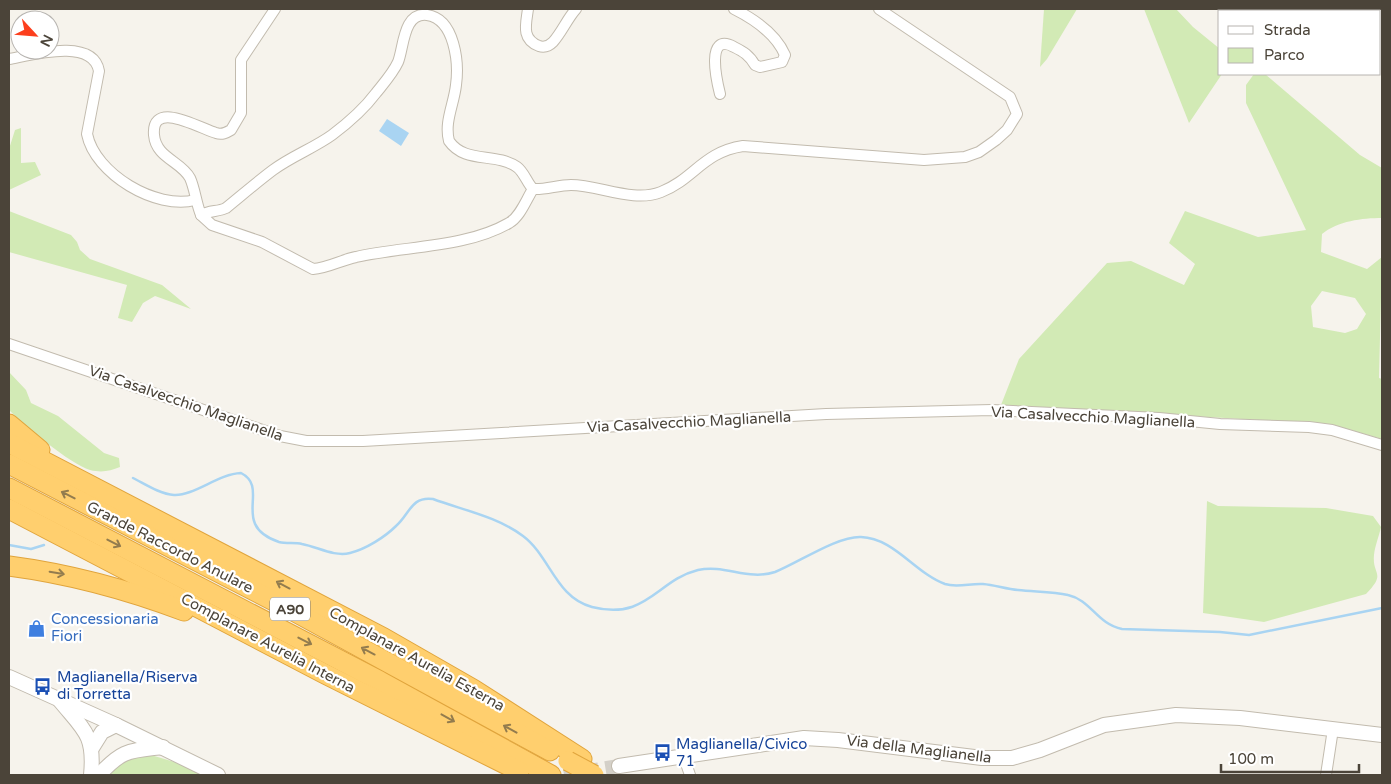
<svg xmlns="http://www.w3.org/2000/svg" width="1391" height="784" font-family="'Varela Round',sans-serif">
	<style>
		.green { fill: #d2eab5; fill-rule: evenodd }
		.water { fill: #a9d4f2 }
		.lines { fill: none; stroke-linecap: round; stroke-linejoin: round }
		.stream { stroke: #a9d4f2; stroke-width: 2.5 }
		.tertiary-tunnel { stroke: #d4d0c8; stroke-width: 14; stroke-dasharray: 14 7; stroke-linecap: butt }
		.minor-casing { stroke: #c2bbae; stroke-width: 12 }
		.tertiary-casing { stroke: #c2bbae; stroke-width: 16 }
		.motorway-casing { stroke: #e0a43c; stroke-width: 21 }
		.minor { stroke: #fff; stroke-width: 10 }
		.tertiary { stroke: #fff; stroke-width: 14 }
		.motorway { stroke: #ffcf6e; stroke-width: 19 }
		.motorway-bridge-casing { stroke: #e0a43c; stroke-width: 21; stroke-linecap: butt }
		.motorway-bridge { stroke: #ffcf6e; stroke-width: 19 }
		.oneway { stroke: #937c4e }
		.labels { text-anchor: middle; stroke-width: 4.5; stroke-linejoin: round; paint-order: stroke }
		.shield { fill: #fff; stroke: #817c74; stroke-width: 1 }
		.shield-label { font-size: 14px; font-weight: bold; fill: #4b4439 }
		.street-label { font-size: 15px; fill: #4b4439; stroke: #fff }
		.shop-label { font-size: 15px; fill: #366cbe; stroke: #fff; text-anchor: start }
		.transit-label { font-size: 15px; fill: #164399; stroke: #fff; text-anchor: start }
	</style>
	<rect width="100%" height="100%" fill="#f6f3ec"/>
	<g class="green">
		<path d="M1044 9H1077L1047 59 1040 67Z"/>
		<path d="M1144 9H1176L1193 27 1220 49V74H1222L1189 123Z"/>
		<path d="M1254 74H1265L1360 155 1382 168V218C1362 218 1338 221 1322 234L1321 252 1367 269 1382 257 1379 378 1382 379V439L1330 424 1001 405 1019 359 1107 263 1131 261 1184 285 1195 264 1169 243 1185 211 1258 237 1306 230 1246 103V85ZM1322 291 1355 298 1366 314 1357 329 1345 333 1313 327 1311 306Z"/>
		<path d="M21 128V163L35 162 41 175 9 190V149L15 130Z"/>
		<path d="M9 211 71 235 77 242 80 250 90 259 162 285 191 309 155 296 143 303 132 322 118 318 127 285 9 252Z"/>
		<path d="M9 372 26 390 31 403 58 416 104 453 119 458 120 467C110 471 102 473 90 470 70 464 25 426 9 410Z"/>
		<path d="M1207 501 1218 506 1326 508 1373 516 1381 527C1379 536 1375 546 1374 555 1372 576 1387 572 1366 594L1264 622 1203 613Z"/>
		<path d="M151 755 188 766 206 775H104L120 760Z"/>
	</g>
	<path class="water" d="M387 119 409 133 401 146 379 131Z"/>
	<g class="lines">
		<g class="stream">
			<path d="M133 478C145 484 160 494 174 495 194 496 218 474 241 473 271 488 229 525 279 542 287 544 295 542 302 544 318 547 334 557 350 553 366 549 385 537 396 526 410 514 411 496 433 499 463 510 498 517 523 536 550 556 556 598 592 607 647 621 657 580 698 570 725 564 748 581 775 572 798 563 837 536 861 537 894 538 915 573 945 584 957 588 971 583 983 584 995 585 1006 589 1018 590 1034 592 1052 591 1068 595 1091 600 1097 624 1122 629L1220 632 1249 635 1382 608"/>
			<path d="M9 545 31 549 44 545"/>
		</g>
		<path class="tertiary-tunnel" d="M564 775 619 766"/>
		<defs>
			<g id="minor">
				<path d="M275 9 241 60V113L231 130C226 133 222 135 216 133 203 130 151 98 154 135 156 158 181 161 190 178 195 189 196 203 201 215 210 210 218 212 226 208 242 195 257 182 273 170 292 156 314 148 332 135 348 123 364 109 376 93 384 83 393 73 398 62 404 47 403 12 427 15 455 19 459 63 456 85 454 104 444 122 449 141 465 164 495 152 517 167 524 172 527 183 533 189 545 190 558 185 571 185 599 185 633 203 661 192 694 179 703 152 743 146L924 160 965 157 979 152 996 140 1007 130 1017 114 1010 97 879 9"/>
				<path d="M528 9C526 24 521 39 539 46 545 48 549 46 553 42 562 32 567 19 576 9"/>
				<path d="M9 59C31 55 93 37 99 71L87 134C95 174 156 210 195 200"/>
				<path d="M720 94C717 82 705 31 734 47 744 52 749 55 755 65L760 67 782 62 785 55C776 34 754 19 734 9"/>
				<path d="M201 215 212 225 262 242 313 269C328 268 341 260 356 257 404 246 466 248 509 223 520 217 526 200 533 189"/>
				<path d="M9 344 280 436 306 441H363L826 414 992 410 1159 418 1220 424 1309 427 1332 430 1382 445"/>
				<path d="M683 755 690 775"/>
				<path d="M1326 775 1333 729"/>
			</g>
			<g id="tertiary">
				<path d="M9 677 116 725 218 775"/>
				<path d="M60 701C84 730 95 735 91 775"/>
				<path d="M92 748 102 732 116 725"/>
				<path d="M619 766 804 738 838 740 982 758H1012L1040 750 1104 725 1176 715 1240 718 1382 735"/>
				<path d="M99 775C123 749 129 751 163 747"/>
			</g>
			<g id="motorway">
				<path d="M9 424 40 450"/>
				<path d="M9 443 384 638 473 689 582 759"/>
				<path d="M9 464 297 613 550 751"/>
				<path d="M9 488 380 681 551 775"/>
				<path d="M9 509 325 674 519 771"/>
				<path d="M9 566C70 574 126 589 184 611"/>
			</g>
		</defs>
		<use href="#minor" class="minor-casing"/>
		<use href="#tertiary" class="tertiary-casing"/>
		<use href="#motorway" class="motorway-casing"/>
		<use href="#minor" class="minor"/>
		<use href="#tertiary" class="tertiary"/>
		<use href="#motorway" class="motorway"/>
		<defs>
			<path id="motorway-bridge" d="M568 761 594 775"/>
		</defs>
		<use href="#motorway-bridge" class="motorway-bridge-casing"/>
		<use href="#motorway-bridge" class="motorway-bridge"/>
	</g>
	<defs><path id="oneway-shaft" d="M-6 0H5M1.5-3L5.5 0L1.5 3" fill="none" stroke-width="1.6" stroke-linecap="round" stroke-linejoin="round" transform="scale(1.25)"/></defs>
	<g class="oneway">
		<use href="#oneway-shaft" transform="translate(68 495) rotate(-153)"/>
		<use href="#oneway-shaft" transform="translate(114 543) rotate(27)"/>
		<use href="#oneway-shaft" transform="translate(57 573) rotate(10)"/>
		<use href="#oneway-shaft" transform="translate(283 585) rotate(-152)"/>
		<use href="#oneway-shaft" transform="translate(305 641) rotate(27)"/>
		<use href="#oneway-shaft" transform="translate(368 651) rotate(-152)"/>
		<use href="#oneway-shaft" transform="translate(448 718) rotate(29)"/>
		<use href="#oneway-shaft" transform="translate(510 729) rotate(-151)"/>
	</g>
	<defs>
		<symbol id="shop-bare" viewBox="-9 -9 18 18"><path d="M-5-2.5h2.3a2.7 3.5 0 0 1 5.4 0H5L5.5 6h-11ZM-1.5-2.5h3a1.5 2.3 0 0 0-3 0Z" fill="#3f7fe0" stroke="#fff" stroke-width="2.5" paint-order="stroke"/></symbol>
		<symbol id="bus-bare" viewBox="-9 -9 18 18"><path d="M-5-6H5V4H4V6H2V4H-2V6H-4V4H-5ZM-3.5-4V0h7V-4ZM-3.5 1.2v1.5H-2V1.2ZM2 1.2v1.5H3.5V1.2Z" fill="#1a4fb4" stroke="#fff" stroke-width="2.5" paint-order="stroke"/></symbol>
	</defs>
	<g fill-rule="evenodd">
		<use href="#shop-bare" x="24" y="616" width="25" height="25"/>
		<use href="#bus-bare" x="30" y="674" width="25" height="25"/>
		<use href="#bus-bare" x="650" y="740" width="25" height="25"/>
	</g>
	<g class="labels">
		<rect class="shield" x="270" y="597.5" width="40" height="23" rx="4"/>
		<g class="shield-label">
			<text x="290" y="614">A90</text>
		</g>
		<g class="street-label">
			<text transform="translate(186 403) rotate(19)" y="5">Via Casalvecchio Maglianella</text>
			<text transform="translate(1093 417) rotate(3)" y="5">Via Casalvecchio Maglianella</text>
			<text transform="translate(689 422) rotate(-3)" y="5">Via Casalvecchio Maglianella</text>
			<text transform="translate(170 547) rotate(27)" y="5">Grande Raccordo Anulare</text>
			<text transform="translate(268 643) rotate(28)" y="5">Complanare Aurelia Interna</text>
			<text transform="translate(417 659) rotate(29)" y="5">Complanare Aurelia Esterna</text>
			<text transform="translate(919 749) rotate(7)" y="5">Via della Maglianella</text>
		</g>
		<g class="shop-label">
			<text x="51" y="624">Concessionaria<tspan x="51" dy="17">Fiori</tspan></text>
		</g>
		<g class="transit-label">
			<text x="57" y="682">Maglianella/Riserva<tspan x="57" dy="17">di Torretta</tspan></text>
			<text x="676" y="749">Maglianella/Civico<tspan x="676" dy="17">71</tspan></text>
		</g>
	</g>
	<rect width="1391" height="784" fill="none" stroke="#4b4439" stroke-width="20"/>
	<rect x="1218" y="10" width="162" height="65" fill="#ffffff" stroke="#b7b4b0"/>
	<rect x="1228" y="26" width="25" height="8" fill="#ffffff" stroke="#b7b4b0"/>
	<text x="1264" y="35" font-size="15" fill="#4b4439">Strada</text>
	<rect x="1228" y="48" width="25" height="15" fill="#d2eab5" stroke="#b7b4b0"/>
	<text x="1264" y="60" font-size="15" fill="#4b4439">Parco</text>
	<g transform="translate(35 35) rotate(116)"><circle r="24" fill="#ffffff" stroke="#b7b4b0"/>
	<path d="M0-4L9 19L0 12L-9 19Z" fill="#fc3f1d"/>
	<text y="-8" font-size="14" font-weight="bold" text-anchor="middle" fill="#4b4439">N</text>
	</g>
	<path d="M1221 764v8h138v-8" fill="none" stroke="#4b4439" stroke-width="2.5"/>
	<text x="1228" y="764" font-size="15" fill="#4b4439" stroke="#ffffff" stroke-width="4" paint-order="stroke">100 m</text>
</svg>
